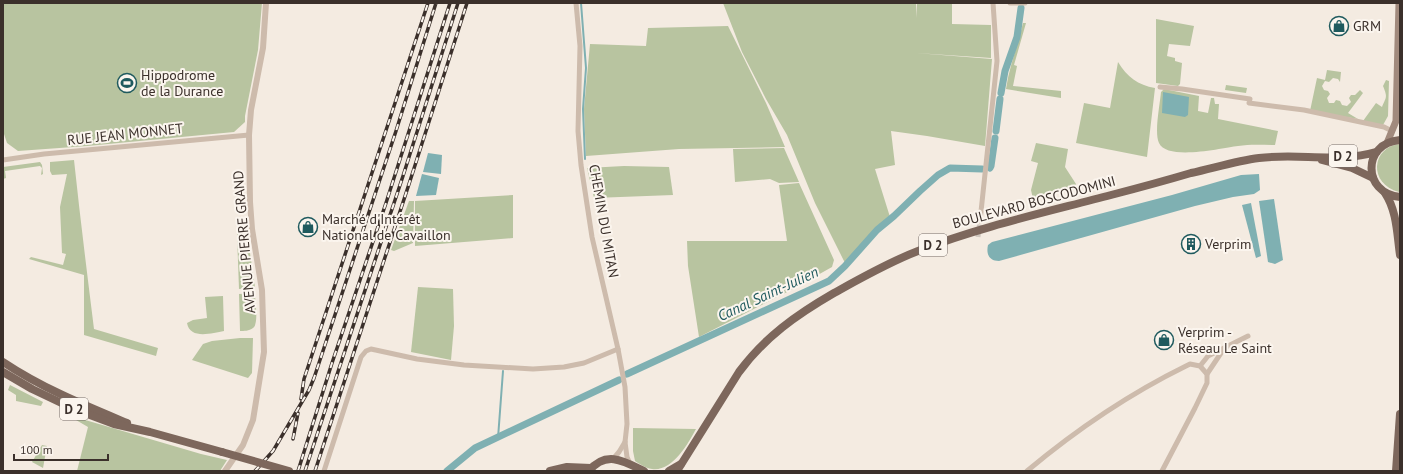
<svg xmlns="http://www.w3.org/2000/svg" width="1403" height="474" font-family="'PT Sans',sans-serif">
	<style>
		.green { fill: #b8c4a0 }
		.water { fill: #7fb0b2 }
		.lines { fill: none; stroke-linecap: round; stroke-linejoin: round }
		.stream { stroke: #7fb0b2; stroke-width: 2 }
		.canal { stroke: #7fb0b2; stroke-width: 7 }
		.minor-tunnel { stroke: #cfc6bd; stroke-width: 5; stroke-dasharray: 5 2.5; stroke-linecap: butt }
		.minor { stroke: #cdbbac; stroke-width: 5 }
		.tertiary { stroke: #cdbbac; stroke-width: 6 }
		.secondary { stroke: #a18a7d; stroke-width: 7 }
		.primary { stroke: #7d675c; stroke-width: 8 }
		.rail-casing { stroke: #3b302b; stroke-width: 3.5 }
		.rail { stroke: #fbf5ee; stroke-width: 2; stroke-dasharray: 6; stroke-linecap: butt }
		.primary-bridge { stroke: #7d675c; stroke-width: 8 }
		.labels { text-anchor: middle; stroke-width: 4; stroke-linejoin: round; paint-order: stroke }
		.shield { fill: #fbf5ee; stroke: #756b66; stroke-width: 1 }
		.shield-label { font-size: 13px; font-weight: bold; fill: #3b302b }
		.poi-label { font-size: 14px; fill: #3b302b; stroke: #fbf5ee; text-anchor: start }
		.street-label { font-size: 14px; fill: #3b302b; stroke: #fbf5ee }
		.water-label { font-size: 15px; font-style: italic; fill: #1f5a5e; stroke: #fbf5ee }
	</style>
	<rect width="100%" height="100%" fill="#f4ebe1"/>
	<g class="green">
		<path d="M3 3H262L258 50 245 116V122L234 132 87 146 18 151 7 143 4 134Z"/>
		<path d="M723 3H916V18L917 3H952V24L991 25V58L916 53 992 59 985 146 927 136 891 131 895 165 875 169 890 217 875 230 845 263 815 203 787 135 766 99 742 52Z"/>
		<path d="M1156 19 1194 26 1190 46 1169 44 1167 56 1175 58V61L1182 63 1180 84 1178 86 1156 83Z"/>
		<path d="M1023 23H1026L1014 65 1017 66 1013 86 1061 91V98L1006 89C1009 67 1018 45 1023 23Z"/>
		<path d="M728 26 766 103 785 147 679 149 586 156 584 109 590 44 646 46 648 28Z"/>
		<path d="M1118 62C1127 77 1138 85 1155 88L1147 157 1076 143 1084 103 1110 108Z"/>
		<path d="M1327 70 1341 72 1340 82 1338 79 1333 78 1329 82 1325 81 1322 86 1324 90 1328 91 1330 94 1327 98 1329 103H1334L1336 100 1340 101 1342 105 1347 106 1351 102 1349 98 1351 95H1355L1360 90 1363 93 1348 113 1358 119 1310 111 1317 78 1325 80Z"/>
		<path d="M1386 80 1389 81 1388 116 1383 125 1363 121 1376 103 1382 107C1386 97 1388 98 1383 86Z"/>
		<path d="M1226 85 1247 88 1246 93 1225 90Z"/>
		<path d="M1164 89 1199 96 1198 111 1208 113 1211 98H1214L1215 104H1219L1218 119 1278 131 1275 145C1263 145 1250 144 1238 146 1222 148 1167 161 1159 143 1154 133 1160 104 1161 92Z"/>
		<path d="M1036 143 1068 149 1065 167 1076 184 1074 189 1033 199 1031 190 1038 163 1031 161Z"/>
		<path d="M1400 144V191L1399 192C1368 184 1371 147 1400 144Z"/>
		<path d="M784 148 799 182 779 183 770 179 735 182 733 149Z"/>
		<path d="M74 160C80 216 87 273 94 329L158 348 156 356 84 335V275L29 259 31 257 63 265 66 254 62 253 60 207 67 174 52 175 50 171V162Z"/>
		<path d="M40 162 42 165 43 174 41 175 42 168 40 166 5 171 6 178 3 179V167Z"/>
		<path d="M624 166 669 167 673 195 594 198 587 168Z"/>
		<path d="M799 183 834 260 832 267 791 290 699 337 688 266 687 241H787L779 185Z"/>
		<path d="M513 195V238L415 246V201Z"/>
		<path d="M409 201H414L413 243 394 251 391 250Z"/>
		<path d="M237 233H247L255 287 239 289Z"/>
		<path d="M418 287 453 289 454 326 451 360 411 352Z"/>
		<path d="M255 293C255 301 259 324 253 328 249 331 244 331 240 331L239 294Z"/>
		<path d="M223 296 224 331C212 333 190 340 187 323L193 320 207 318 205 297Z"/>
		<path d="M240 338H253L252 373 248 378 192 360 203 344 212 341Z"/>
		<path d="M10 385 43 402 41 406 16 401V395L8 390Z"/>
		<path d="M75 417 201 454 227 460 220 471H77L88 427 76 420Z"/>
		<path d="M633 428 696 429C688 444 672 472 652 469 645 468 640 464 635 461L633 451Z"/>
		<path d="M42 445 47 446 43 468 32 462Z"/>
	</g>
	<g class="water">
		<path d="M1163 92 1189 97 1188 115 1185 117 1162 113Z"/>
		<path d="M428 153 442 155 441 174 423 172Z"/>
		<path d="M422 174 439 178 436 195 416 196Z"/>
		<path d="M1259 174 1260 190 1254 194 1233 197 1195 206 999 261C989 261 986 254 988 245L992 242 1172 195 1241 175Z"/>
		<path d="M1274 199 1283 260 1275 264 1268 262 1259 201Z"/>
		<path d="M1251 203 1261 256 1256 258 1242 205Z"/>
	</g>
	<g class="lines">
		<g class="stream">
			<path d="M581 3 586 68 583 109 585 159"/>
			<path d="M498 438 503 371"/>
		</g>
		<g class="canal">
			<path d="M1001 93 1005 71 1017 37 1021 8"/>
			<path d="M996 131 1000 99"/>
			<path d="M990 168 991 166 995 138"/>
			<path d="M627 374 829 281 845 266 877 230 894 216 920 191 938 175 950 168 982 169"/>
			<path d="M447 471 475 448 619 380"/>
		</g>
		<path class="minor-tunnel" d="M978 237 980 221"/>
		<g class="minor">
			<path d="M576 3 580 46 578 131 581 165 592 237 618 349 625 387 627 424 625 442 627 457 630 464"/>
			<path d="M1010 3H1025"/>
			<path d="M1160 87 1182 89 1250 99 1249 103 1304 110 1384 127 1392 131"/>
			<path d="M3 160 44 154 249 135"/>
			<path d="M980 221 997 61 993 3"/>
			<path d="M1200 366 1208 356 1248 336"/>
			<path d="M1207 374 1223 350"/>
			<path d="M613 459 619 452 625 442"/>
			<path d="M324 471 361 357 366 351 371 349 417 359 464 365 533 369 564 367 584 363 618 349"/>
			<path d="M1027 471C1076 430 1129 394 1186 366L1190 364 1200 366 1207 374V383L1195 408 1162 471"/>
		</g>
		<path class="tertiary" d="M225 471 243 445 253 420 264 352 262 290 252 229 250 202 249 135 251 110 263 48 266 3"/>
		<path class="secondary" d="M1387 143 1396 121 1399 3"/>
		<g class="primary">
			<path d="M1400 140C1362 143 1362 193 1400 197"/>
			<path d="M1322 160 1352 168 1373 178"/>
			<path d="M1385 193C1397 211 1397 234 1400 255"/>
			<path d="M3 362C42 388 84 405 127 423"/>
			<path d="M3 372 32 389 74 409 114 424 150 432 222 452"/>
			<path d="M550 471 567 467 591 468"/>
			<path d="M589 471C606 450 624 461 644 471"/>
			<path d="M669 471 681 464"/>
			<path d="M677 471 739 372C765 337 796 315 834 293 861 278 889 262 918 251 979 227 1047 212 1111 195 1138 188 1164 181 1191 173 1214 168 1236 161 1259 158 1297 153 1340 163 1376 152"/>
			<path d="M1396 471 1400 414"/>
		</g>
		<defs>
			<g id="rail">
				<path d="M301 399 304 379 428 3"/>
				<path d="M293 439 298 413"/>
				<path d="M255 471 273 451 309 390 314 378 396 131 436 3"/>
				<path d="M298 471 332 363 386 203 450 3"/>
				<path d="M305 471 403 176 458 3"/>
				<path d="M315 471 410 181 467 3"/>
			</g>
		</defs>
		<use href="#rail" class="rail-casing"/>
		<use href="#rail" class="rail"/>
		<path class="primary-bridge" d="M222 452 289 471"/>
	</g>
	<defs>
		<symbol id="shop-ring" viewBox="-11 -11 22 22"><circle r="9.5" fill="#fbf5ee" stroke="#1f5a5e" stroke-width="1.5"/><path d="M-5-2.5h2.3a2.7 3.5 0 0 1 5.4 0H5L5.5 6h-11ZM-1.5-2.5h3a1.5 2.3 0 0 0-3 0Z" fill="#1f5a5e"/></symbol>
		<symbol id="stadium-ring" viewBox="-11 -11 22 22"><circle r="9.5" fill="#fbf5ee" stroke="#1f5a5e" stroke-width="1.5"/><path d="M0-5a6.5 5 0 1 0 0 10a6.5 5 0 1 0 0-10ZM-3.5-1.8h7v3.6h-7Z" fill="#1f5a5e"/></symbol>
		<symbol id="building-ring" viewBox="-11 -11 22 22"><circle r="9.5" fill="#fbf5ee" stroke="#1f5a5e" stroke-width="1.5"/><path d="M-4-6H4V6H1V3H-1V6H-4ZM-2.5-4.3h1.7v1.8h-1.7ZM.8-4.3h1.7v1.8H.8ZM-2.5-1h1.7V.8h-1.7ZM.8-1h1.7V.8H.8Z" fill="#1f5a5e"/></symbol>
	</defs>
	<g fill-rule="evenodd">
		<use href="#shop-ring" x="1328" y="15" width="22" height="22"/>
		<use href="#stadium-ring" x="116" y="72" width="22" height="22"/>
		<use href="#shop-ring" x="297" y="216" width="22" height="22"/>
		<use href="#building-ring" x="1180" y="233" width="22" height="22"/>
		<use href="#shop-ring" x="1153" y="329" width="22" height="22"/>
	</g>
	<g class="labels">
		<g class="shield">
			<rect x="1329" y="145" width="28" height="22" rx="3"/>
			<rect x="919" y="234" width="28" height="22" rx="3"/>
			<rect x="60" y="398" width="28" height="22" rx="3"/>
		</g>
		<g class="shield-label">
			<text x="1343" y="161">D 2</text>
			<text x="933" y="250">D 2</text>
			<text x="74" y="414">D 2</text>
		</g>
		<g class="poi-label">
			<text x="1353" y="31">GRM</text>
			<text x="141" y="80">Hippodrome<tspan x="141" dy="16">de la Durance</tspan></text>
			<text x="322" y="224">Marché d'Intérêt<tspan x="322" dy="16">National de Cavaillon</tspan></text>
			<text x="1205" y="249">Verprim</text>
			<text x="1178" y="337">Verprim -<tspan x="1178" dy="16">Réseau Le Saint</tspan></text>
		</g>
		<g class="street-label">
			<text transform="translate(125 134) rotate(-6)" y="5">RUE JEAN MONNET</text>
			<text transform="translate(1034 202) rotate(-15)" y="5">BOULEVARD BOSCODOMINI</text>
			<text transform="translate(604 221) rotate(80)" y="5">CHEMIN DU MITAN</text>
			<text transform="translate(244 242) rotate(-95)" y="5">AVENUE PIERRE GRAND</text>
		</g>
		<g class="water-label">
			<text transform="translate(768 294) rotate(-25)" y="5">Canal Saint-Julien</text>
		</g>
	</g>
	<rect width="1403" height="474" fill="none" stroke="#3b302b" stroke-width="8"/>
	<path d="M14 454v6h94v-6" fill="none" stroke="#3b302b" stroke-width="2"/>
	<text x="20" y="454" font-size="12" fill="#3b302b" stroke="#fbf5ee" stroke-width="3" paint-order="stroke">100 m</text>
</svg>
